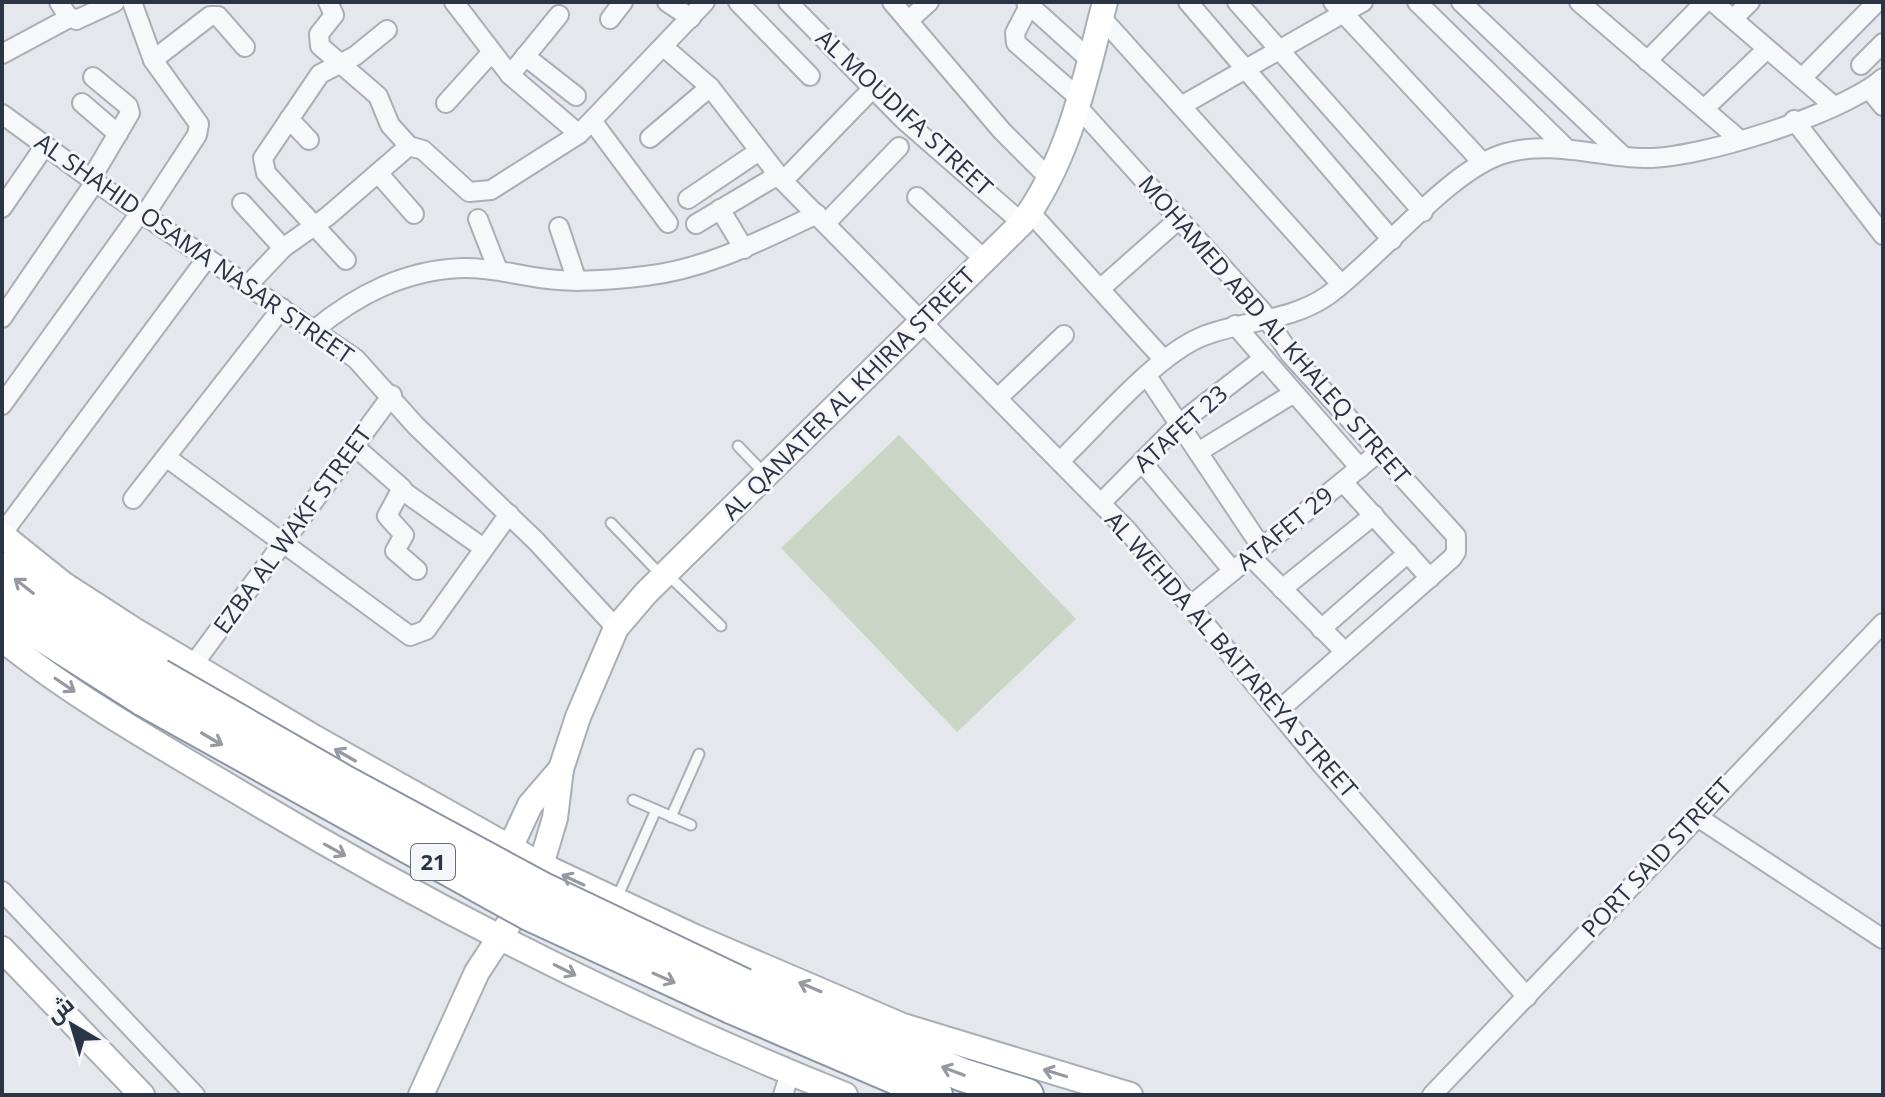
<svg xmlns="http://www.w3.org/2000/svg" width="1885" height="1097" font-family="'Open Sans',Cairo,sans-serif">
	<style>
		.garden { fill: #c9d6c5 }
		.lines { fill: none; stroke-linecap: round; stroke-linejoin: round }
		.lane-casing { stroke: #a9aeb7; stroke-width: 13 }
		.street-casing { stroke: #a9aeb7; stroke-width: 22 }
		.secondary-casing { stroke: #a9aeb7; stroke-width: 28 }
		.highway-casing { stroke: #8b94a3; stroke-width: 36 }
		.lane { stroke: #f7f8fa; stroke-width: 9 }
		.street { stroke: #f7f8fa; stroke-width: 18 }
		.secondary { stroke: #fff; stroke-width: 24 }
		.highway { stroke: #fff; stroke-width: 32 }
		.highway-bridge-casing { stroke: #8b94a3; stroke-width: 36; stroke-linecap: butt }
		.highway-bridge { stroke: #fff; stroke-width: 32 }
		.oneway { stroke: #959aa2 }
		.labels { text-anchor: middle; stroke-width: 6; stroke-linejoin: round; paint-order: stroke }
		.shield { fill: #f4f6f9; stroke: #676e7b; stroke-width: 2 }
		.shield-label { font-size: 22px; font-weight: bold; fill: #2b3445 }
		.street-label { font-size: 24px; fill: #2b3445; stroke: #f4f6f9 }
	</style>
	<rect width="100%" height="100%" fill="#e4e7ec"/>
	<path class="garden" d="M899 435 1076 619 957 732 781 548Z"/>
	<g class="lines">
		<defs>
			<g id="lane">
				<path d="M738 446 766 475"/>
				<path d="M611 523 660 574"/>
				<path d="M666 573 721 626"/>
				<path d="M633 800 691 825"/>
				<path d="M671 817 699 754"/>
				<path d="M617 898 656 810"/>
			</g>
			<g id="street">
				<path d="M59 2 67 15 76 20 115 2"/>
				<path d="M132 2 153 60 199 124 197 135 144 216"/>
				<path d="M328 2 334 15 319 34 320 46 378 96 390 125 409 146"/>
				<path d="M454 2 510 75 579 134"/>
				<path d="M667 2 691 18"/>
				<path d="M738 2 810 76"/>
				<path d="M788 2 904 120 1022 223"/>
				<path d="M892 2 1002 131 1050 179"/>
				<path d="M1026 2 1090 60"/>
				<path d="M1031 2 1015 33 1016 43 1079 98"/>
				<path d="M1188 2 1392 240"/>
				<path d="M1237 2 1423 212"/>
				<path d="M1333 2 1482 162"/>
				<path d="M1417 2 1567 149"/>
				<path d="M1461 2 1623 156"/>
				<path d="M1579 2 1740 140"/>
				<path d="M1713 2 1834 106"/>
				<path d="M1101 17 1341 284"/>
				<path d="M610 19 623 2"/>
				<path d="M1733 19 1750 2"/>
				<path d="M908 21 929 2"/>
				<path d="M665 48 710 87 783 181 1127 530 1323 766 1527 997"/>
				<path d="M2 54 69 18"/>
				<path d="M525 56 576 96"/>
				<path d="M153 60 210 16H218L245 47"/>
				<path d="M1647 61 1705 2"/>
				<path d="M1861 65 1883 43"/>
				<path d="M510 75 559 15"/>
				<path d="M1802 78 1877 2"/>
				<path d="M1870 90 1883 106"/>
				<path d="M82 103 118 134"/>
				<path d="M446 103 491 53"/>
				<path d="M1077 106 1262 311 1290 354 1456 536V552L1452 558 1278 711"/>
				<path d="M1181 106 1363 2"/>
				<path d="M1704 109 1767 49"/>
				<path d="M2 114 95 182 356 359 416 426 536 541 616 628"/>
				<path d="M289 119 309 140"/>
				<path d="M1794 120 1883 235"/>
				<path d="M593 122 668 223"/>
				<path d="M650 138 710 87"/>
				<path d="M378 173 414 214"/>
				<path d="M91 179 130 113 128 106 93 77"/>
				<path d="M783 181 873 88"/>
				<path d="M917 197 985 260"/>
				<path d="M688 199 759 151"/>
				<path d="M242 203 283 248"/>
				<path d="M2 208 44 147"/>
				<path d="M720 209 744 249"/>
				<path d="M1030 212 1164 360"/>
				<path d="M478 219 498 270"/>
				<path d="M826 223 899 147"/>
				<path d="M696 224 778 175"/>
				<path d="M559 227 577 281"/>
				<path d="M346 260 266 173 263 158 320 74 355 56 387 30"/>
				<path d="M247 286 283 248 328 216 409 146 423 150 469 192 491 190 579 134 705 2"/>
				<path d="M1100 289 1179 219"/>
				<path d="M2 318 95 182"/>
				<path d="M1235 325 1360 468"/>
				<path d="M314 330C358 294 405 270 463 268 492 267 519 276 548 279 580 283 613 280 645 276 707 269 762 240 817 214"/>
				<path d="M1147 376 1262 548"/>
				<path d="M998 398 1064 335"/>
				<path d="M2 405 140 213"/>
				<path d="M354 446 402 488 387 516 404 535 395 551 417 570"/>
				<path d="M1198 452 1294 393"/>
				<path d="M166 457 410 636 426 630 509 514"/>
				<path d="M1060 461C1098 425 1154 357 1201 337 1242 320 1289 322 1327 296 1378 260 1450 168 1506 153 1552 140 1598 157 1644 158 1697 160 1844 113 1883 78"/>
				<path d="M1142 462 1233 571"/>
				<path d="M1343 482 1430 578"/>
				<path d="M403 491 482 547"/>
				<path d="M133 499 282 308"/>
				<path d="M1101 503 1179 424 1264 358"/>
				<path d="M2 534 207 258"/>
				<path d="M1251 557 1345 652"/>
				<path d="M1282 589 1374 515"/>
				<path d="M1190 606 1379 452"/>
				<path d="M1321 629 1408 553"/>
				<path d="M193 665 392 395"/>
				<path d="M1696 816 1883 939"/>
				<path d="M2 891 195 1095"/>
				<path d="M783 1095 790 1073"/>
				<path d="M1432 1095 1883 623"/>
			</g>
			<g id="secondary">
				<path d="M2 535 63 584 134 630 315 738 541 865 695 937 903 1026 1130 1095"/>
				<path d="M2 639C74 697 156 743 235 790 431 908 634 1010 845 1095"/>
				<path d="M504 861 530 805 561 769"/>
				<path d="M2 949 142 1095"/>
				<path d="M421 1095 477 972 523 902 541 865 555 818 561 769 578 717 616 628 646 593 1022 223C1070 158 1085 79 1105 2"/>
			</g>
			<g id="highway">
				<path d="M2 568 102 641 159 675"/>
				<path d="M2 605 28 626 144 700"/>
				<path d="M744 985 963 1075 1027 1095"/>
				<path d="M731 1007 936 1095"/>
			</g>
		</defs>
		<use href="#lane" class="lane-casing"/>
		<use href="#street" class="street-casing"/>
		<use href="#secondary" class="secondary-casing"/>
		<use href="#highway" class="highway-casing"/>
		<use href="#lane" class="lane"/>
		<use href="#street" class="street"/>
		<use href="#secondary" class="secondary"/>
		<use href="#highway" class="highway"/>
		<defs>
			<g id="highway-bridge">
				<path d="M159 675 345 782 543 889 744 985"/>
				<path d="M144 700 531 915 731 1007"/>
			</g>
		</defs>
		<use href="#highway-bridge" class="highway-bridge-casing"/>
		<use href="#highway-bridge" class="highway-bridge"/>
	</g>
	<defs><path id="oneway-shaft" d="M-6 0H5M1.5-3L5.5 0L1.5 3" fill="none" stroke-width="1.6" stroke-linecap="round" stroke-linejoin="round" transform="scale(2)"/></defs>
	<g class="oneway">
		<use href="#oneway-shaft" transform="translate(24 586) rotate(-142)"/>
		<use href="#oneway-shaft" transform="translate(65 685) rotate(34)"/>
		<use href="#oneway-shaft" transform="translate(212 739) rotate(30)"/>
		<use href="#oneway-shaft" transform="translate(345 755) rotate(-150)"/>
		<use href="#oneway-shaft" transform="translate(335 850) rotate(29)"/>
		<use href="#oneway-shaft" transform="translate(573 880) rotate(-155)"/>
		<use href="#oneway-shaft" transform="translate(565 970) rotate(27)"/>
		<use href="#oneway-shaft" transform="translate(664 978) rotate(24)"/>
		<use href="#oneway-shaft" transform="translate(810 987) rotate(-157)"/>
		<use href="#oneway-shaft" transform="translate(953 1071) rotate(-159)"/>
		<use href="#oneway-shaft" transform="translate(1055 1073) rotate(-163)"/>
	</g>
	<g class="labels">
		<rect class="shield" x="411" y="844" width="44" height="36" rx="6"/>
		<g class="shield-label">
			<text x="433" y="870">21</text>
		</g>
		<g class="street-label">
			<text transform="translate(904 113) rotate(43)" y="8">AL MOUDIFA STREET</text>
			<text transform="translate(194 249) rotate(35)" y="8">AL SHAHID OSAMA NASAR STREET</text>
			<text transform="translate(1274 330) rotate(49)" y="8">MOHAMED ABD AL KHALEQ STREET</text>
			<text transform="translate(849 394) rotate(-45)" y="8">AL QANATER AL KHIRIA STREET</text>
			<text transform="translate(1181 429) rotate(-42)" y="8">ATAFET 23</text>
			<text transform="translate(1285 529) rotate(-39)" y="8">ATAFET 29</text>
			<text transform="translate(293 530) rotate(-54)" y="8">EZBA AL WAKF STREET</text>
			<text transform="translate(1231 655) rotate(49)" y="8">AL WEHDA AL BAITAREYA STREET</text>
			<text transform="translate(1657 858) rotate(-47)" y="8">PORT SAID STREET</text>
		</g>
	</g>
	<rect width="1885" height="1097" fill="none" stroke="#2b3445" stroke-width="8"/>
	<g transform="translate(72 1025) rotate(322)" stroke="#f4f6f9" stroke-width="6" paint-order="stroke">
	<path d="M0-6L14 30L0 20L-14 30Z" fill="#2b3445"/>
	<text y="-12" font-size="22" font-weight="bold" text-anchor="middle" fill="#2b3445">ش</text>
	</g>
</svg>
